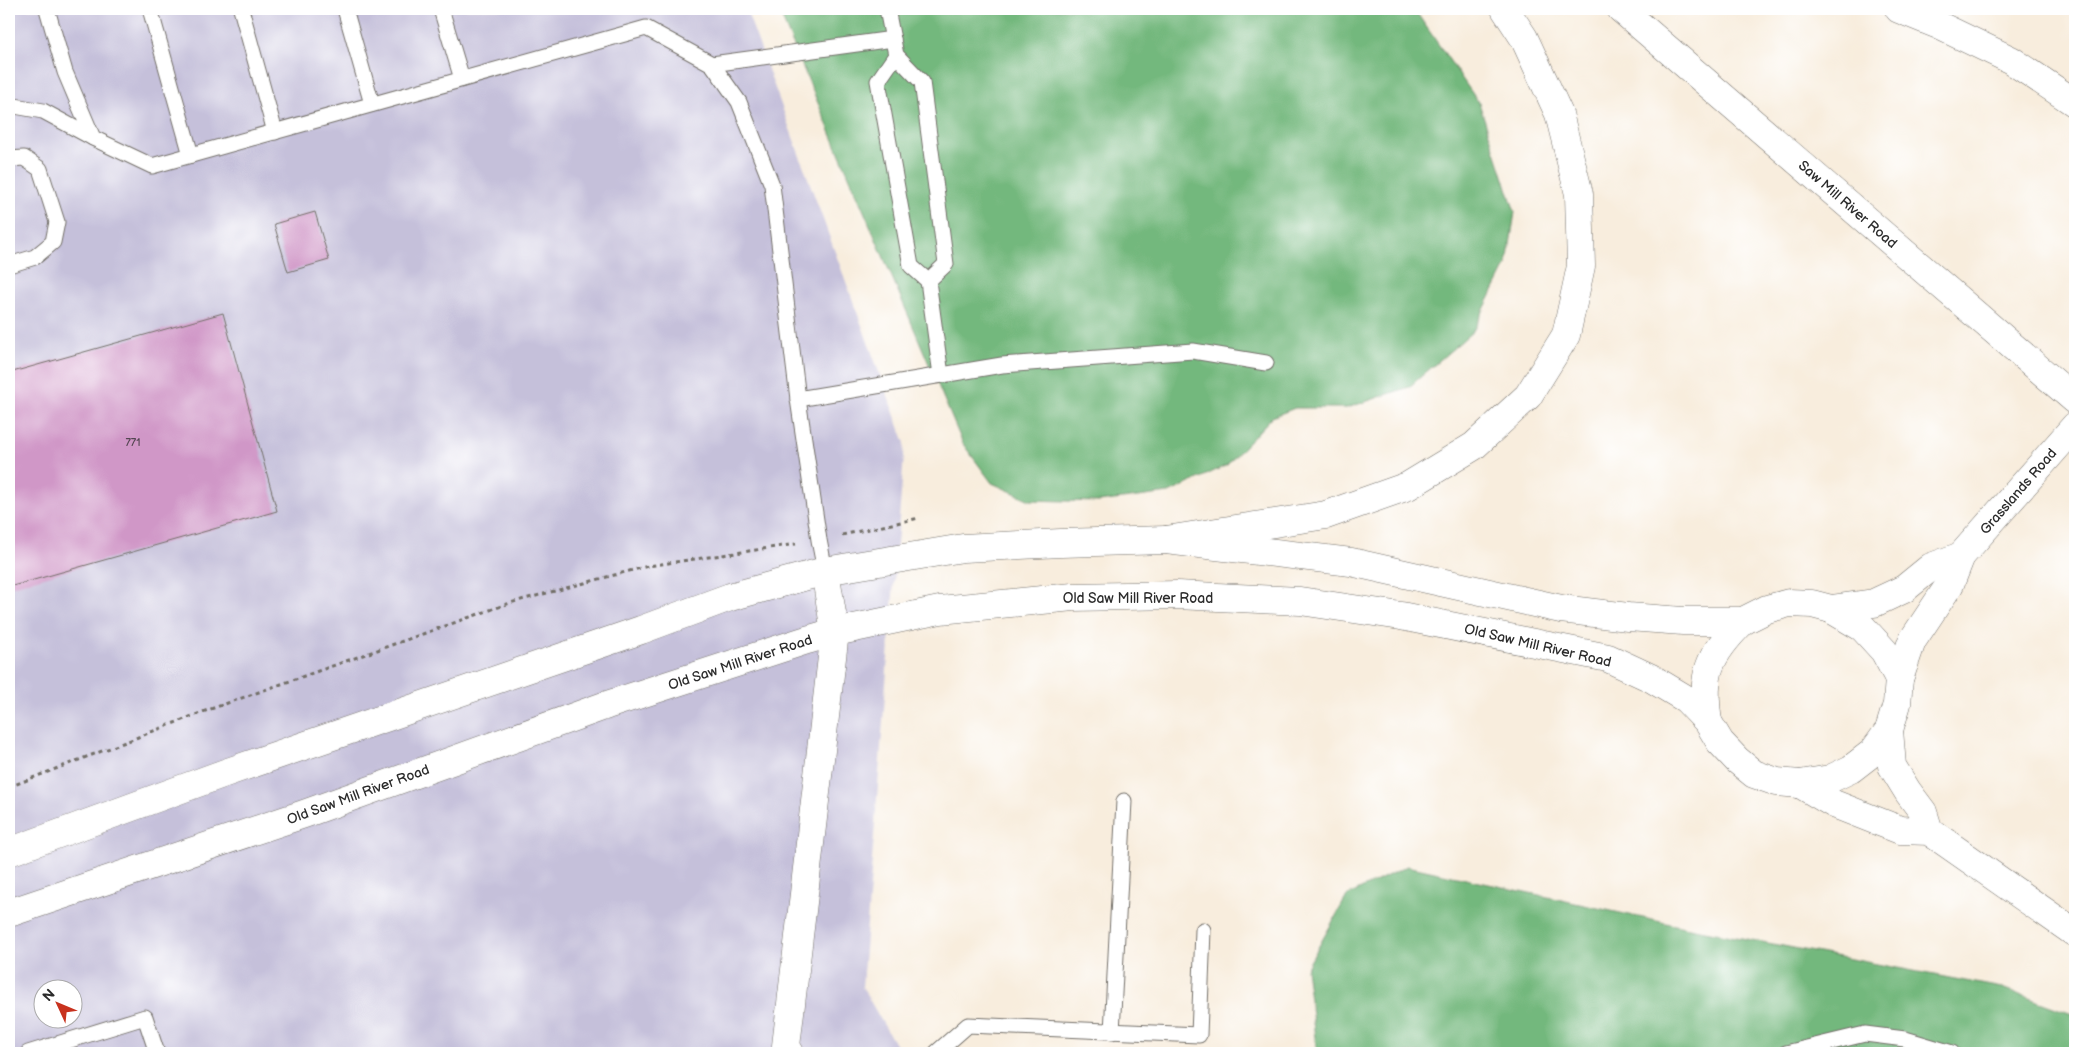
<svg xmlns="http://www.w3.org/2000/svg" width="2084" height="1062" font-family="'Balsamiq Sans',sans-serif">
	<style>
		.industrial { fill: #c5c0da; fill-rule: evenodd }
		.forest { fill: #73b87d; stroke: #4f7254 }
		.building { fill: #d097c7 }
		.lines { fill: none; stroke-linecap: round; stroke-linejoin: round }
		.lane-casing { stroke: #736f69; stroke-width: 17 }
		.street-casing { stroke: #736f69; stroke-width: 29 }
		.secondary-casing { stroke: #736f69; stroke-width: 29 }
		.primary-casing { stroke: #736f69; stroke-width: 29 }
		.path { stroke: #736f69; stroke-width: 3; stroke-dasharray: 4 4; stroke-linecap: butt }
		.lane { stroke: #fff; stroke-width: 15 }
		.street { stroke: #fff; stroke-width: 28 }
		.secondary { stroke: #fff; stroke-width: 28 }
		.primary { stroke: #fff; stroke-width: 28 }
		.labels { text-anchor: middle; stroke-width: 5; stroke-linejoin: round; paint-order: stroke }
		.number-label { font-size: 11px; fill: #544652 }
		.street-label { font-size: 14px; fill: #2b2b2b; stroke: #fff }
	</style>
	<rect width="100%" height="100%" fill="#fff"/>
	<filter id="ink" filterUnits="userSpaceOnUse"><feTurbulence type="fractalNoise" baseFrequency=".02" numOctaves="2"/><feDisplacementMap in="SourceGraphic" scale="10" xChannelSelector="R" yChannelSelector="G"/><feConvolveMatrix kernelMatrix="1 2 1 2 8 2 1 2 1" color-interpolation-filters="sRGB"/></filter>
	<filter id="wash" filterUnits="userSpaceOnUse"><feTurbulence type="fractalNoise" baseFrequency=".0096" numOctaves="4" result="noise"/><feDisplacementMap in="SourceGraphic" scale="20" xChannelSelector="R" yChannelSelector="G"/><feGaussianBlur stdDeviation="1.12" result="paint"/><feColorMatrix in="noise" values="0 0 0 0 0 0 0 0 0 0 0 0 0 0 0 0 0 1.4 0 .05"/><feComposite in="paint" operator="in"/></filter>
	<g filter="url(#wash)">
		<rect width="100%" height="100%" fill="#f8eddd"/>
		<path class="industrial" d="M9 9H746L905 443 862 987 900 1053H9ZM42 990H72V1020H42Z"/>
		<g class="forest">
			<path d="M778 9H1414L1479 103 1515 212 1507 264 1473 331 1409 387 1347 408H1295L1272 417 1227 465 1169 493 1099 502 1030 500 992 483 963 444Z"/>
			<path d="M1407 866 1684 927 2002 988 2075 1015V1053H1317L1306 969 1347 896Z"/>
		</g>
		<g id="blocks">
			<g class="building">
				<path d="M315 212 329 260 288 272 274 224Z"/>
				<path d="M223 313 277 511 9 587V373Z"/>
			</g>
		</g>
	</g>
	<g filter="url(#ink)">
		<use href="#blocks" fill-opacity="0" stroke="#736f69" stroke-width="1"/>
		<g class="lines">
			<defs>
				<g id="lane">
					<path d="M47 9 65 72 93 138 152 166 646 28 712 64 739 102 772 185 798 399 819 540 825 571"/>
					<path d="M150 9 191 155"/>
					<path d="M241 9 275 132"/>
					<path d="M345 9 372 104"/>
					<path d="M441 9 462 79"/>
					<path d="M887 9 896 55 922 82 946 264 928 281 941 375"/>
					<path d="M896 55 878 81 911 266 928 281"/>
					<path d="M712 64 893 39"/>
					<path d="M9 105 43 111 93 138"/>
					<path d="M9 159 24 158 40 169 57 222 53 242 35 257 9 265"/>
					<path d="M798 399 1002 365 1193 351 1266 363"/>
					<path d="M1112 1032 1124 801"/>
					<path d="M28 1053 145 1017 157 1053"/>
					<path d="M936 1053 968 1025 1199 1035 1203 930"/>
					<path d="M1786 1053 1865 1034 1905 1039 1952 1053"/>
				</g>
				<path id="street" d="M790 1053 786 1046 835 632 825 571"/>
				<g id="secondary">
					<path d="M1831 609 1863 628 1884 651 1899 679"/>
					<path d="M1708 722C1701 673 1708 656 1743 621"/>
					<path d="M9 852 225 773 641 630 730 597 825 571 963 548 1061 543 1166 540 1351 562 1561 609 1628 617 1683 621H1743L1767 609 1789 603 1812 604 1831 609 1874 603 1904 589 1931 567 1961 556"/>
					<path d="M9 913 304 814 607 705 807 640 835 632 940 610 1073 597 1177 595 1300 601 1401 616 1608 658 1651 678 1686 699 1708 722 1720 742 1737 760 1754 774 1777 782 1800 784 1830 779 1851 769 1873 752 1889 730 1897 704 1899 679 1912 641 1950 584 1961 556 2075 426"/>
				</g>
				<g id="primary">
					<path d="M1621 9 2075 400"/>
					<path d="M1899 9 1936 24 2011 60 2075 103"/>
					<path d="M1166 540 1326 515 1408 486 1474 446 1528 396 1566 335 1581 266 1579 194 1559 114 1524 38 1505 9"/>
					<path d="M1889 730 1892 766 1908 792 1923 812 1929 831"/>
					<path d="M1800 784 1834 804 1900 830 1929 831 2075 933"/>
				</g>
			</defs>
			<use href="#lane" class="lane-casing"/>
			<use href="#street" class="street-casing"/>
			<use href="#secondary" class="secondary-casing"/>
			<use href="#primary" class="primary-casing"/>
			<g class="path">
				<path d="M842 535 919 518"/>
				<path d="M9 787 208 710 510 603 648 566 796 544"/>
			</g>
			<use href="#lane" class="lane"/>
			<use href="#street" class="street"/>
			<use href="#secondary" class="secondary"/>
			<use href="#primary" class="primary"/>
		</g>
	</g>
	<g class="labels">
		<g class="number-label">
			<text x="133" y="446">771</text>
		</g>
		<g class="street-label">
			<text transform="translate(1848 204) rotate(41)" y="5">Saw Mill River Road</text>
			<text transform="translate(2018 491) rotate(-49)" y="5">Grasslands Road</text>
			<text x="1138" y="603">Old Saw Mill River Road</text>
			<text transform="translate(1538 645) rotate(13)" y="5">Old Saw Mill River Road</text>
			<text transform="translate(740 662) rotate(-18)" y="5">Old Saw Mill River Road</text>
			<text transform="translate(358 794) rotate(-20)" y="5">Old Saw Mill River Road</text>
		</g>
	</g>
	<rect width="2084" height="1062" fill="none" stroke="#fff" stroke-width="30"/>
	<g transform="translate(58 1004) rotate(314)"><circle r="24" fill="#ffffff" stroke="#aaaaaa"/>
	<path d="M0-4L9 19L0 12L-9 19Z" fill="#c8321e"/>
	<text y="-8" font-size="14" font-weight="bold" text-anchor="middle" fill="#2b2b2b">N</text>
	</g>
</svg>
